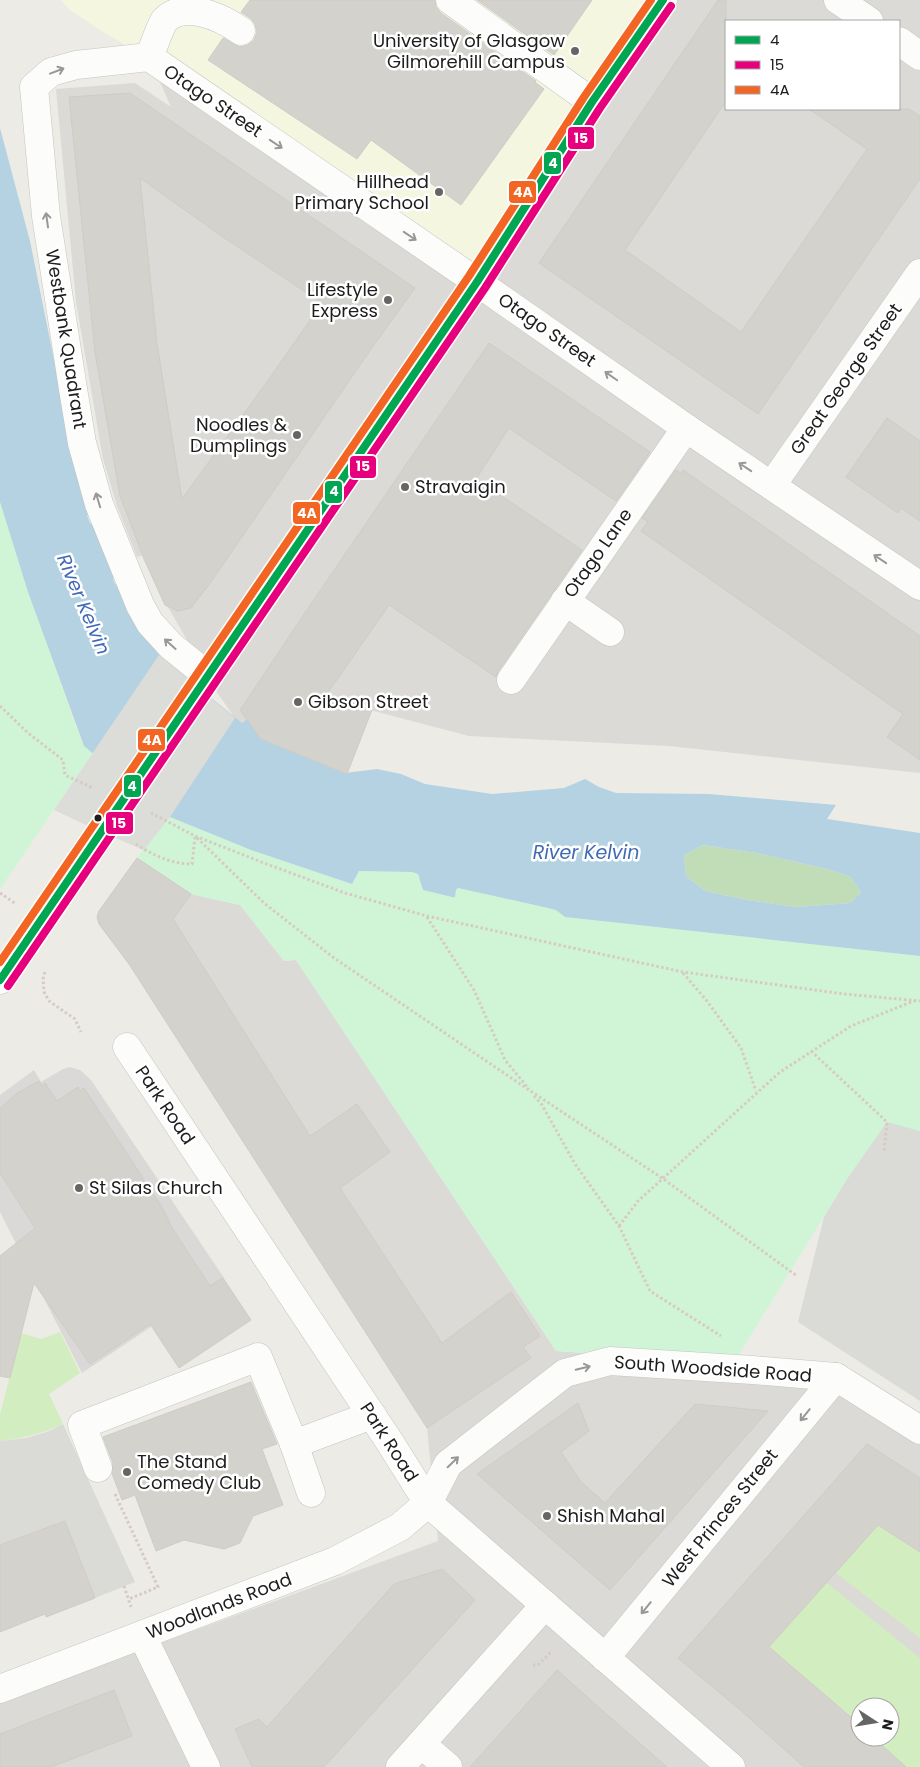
<svg xmlns="http://www.w3.org/2000/svg" width="920" height="1767" font-family="Poppins,sans-serif">
	<style>
		.residential { fill: #dbdad7; fill-rule: evenodd }
		.education { fill: #f4f6e0 }
		.religious { fill: #dad9d7 }
		.grass { fill: #d2edc0 }
		.forest { fill: #c0ddb7 }
		.park { fill: #d0f5d6 }
		.parking { fill: #dadad7 }
		.water { fill: #b5d2e2; fill-rule: evenodd }
		.pier { fill: #dcdcd9 }
		.building { fill: #d4d2cd; stroke: #cfccc6; fill-rule: evenodd }
		.lines { fill: none; stroke-linecap: round; stroke-linejoin: round }
		.minor-casing { stroke: #c4c4c1; stroke-width: 29 }
		.path { stroke: #d7cac4; stroke-width: 3; stroke-dasharray: 2.5 2.5; stroke-linecap: butt }
		.minor { stroke: #fcfcfb; stroke-width: 28 }
		.minor-bridge-casing { stroke: #c4c4c1; stroke-width: 29; stroke-linecap: butt }
		.minor-bridge { stroke: #fcfcfb; stroke-width: 28 }
		.bus-1-casing { stroke: #fff; stroke-width: 11 }
		.bus-2-casing { stroke: #fff; stroke-width: 11 }
		.bus-3-casing { stroke: #fff; stroke-width: 11 }
		.bus-1 { stroke: #00a651; stroke-width: 8 }
		.bus-2 { stroke: #e6007e; stroke-width: 8 }
		.bus-3 { stroke: #f26522; stroke-width: 8 }
		.oneway { stroke: #989897 }
		.poi-dot { fill: #656563; stroke: #fff; stroke-width: 2 }
		.bus-dot { fill: #1d1d1d; stroke: #fff; stroke-width: 2 }
		.labels { text-anchor: middle; stroke-width: 5; stroke-linejoin: round; paint-order: stroke }
		.poi-label { font-size: 18px; fill: #1d1d1d; stroke: #fff; text-anchor: start }
		.street-label { font-size: 18px; fill: #1d1d1d; stroke: #fff }
		.water-label { font-size: 19px; font-style: italic; fill: #416ab5; stroke: #fff }
		.line-badge { stroke: #fff; stroke-width: 2 }
		.badge-label { font-size: 14px; text-anchor: middle; font-weight: bold; fill: #fff }
	</style>
	<rect width="100%" height="100%" fill="#ecebe5"/>
	<g class="residential">
		<path d="M663 0H920V773L669 746 469 736 370 710 345 773 261 739 247 719 242 723 235 718 218 694 168 607 164 601 163 602 143 555 137 557 117 506 103 459 76 302 56 89 135 83 171 107 149 57ZM726 21H899V109H726Z"/>
		<path d="M137 858 191 894 240 905 284 961 296 960 556 1351 657 1358 874 1400 920 1432V1767H0V1702L438 1541 427 1427 129 964 99 924 97 917 99 911ZM860 1707H890V1737H860Z"/>
	</g>
	<path class="education" d="M61 0H663L477 282 148 58 103 32 70 10Z"/>
	<path class="religious" d="M70 1067 80 1070 91 1080 224 1278 82 1373 0 1212V1095L34 1070 41 1082 63 1069Z"/>
	<g class="grass">
		<path d="M0 1327 41 1339 60 1332 80 1373 49 1394 63 1424C42 1434 22 1438 0 1441V1415L19 1340Z"/>
		<path d="M883 1518 920 1552V1638L836 1573Z"/>
		<path d="M826 1582 920 1658V1767H906L873 1737H890V1707H860V1725L769 1647Z"/>
	</g>
	<path class="forest" d="M703 845 756 853 827 869 851 877 861 892 850 903 796 907 748 900 705 891 686 876 684 855Z"/>
	<g class="park">
		<path d="M0 502 28 592 76 726 84 746 93 752 0 889Z"/>
		<path d="M170 817 251 850 352 884 359 871 412 872 417 874 424 890 452 897H455L456 890 458 888 548 908 556 910 566 917 920 956V1131L887 1123 847 1179 733 1364 556 1351 296 960 284 961 240 905 191 894 137 858Z"/>
	</g>
	<g class="parking">
		<path d="M887 1122 920 1131V1401L798 1322 824 1217 847 1179Z"/>
		<path d="M63 1424 135 1582 95 1598 65 1521 0 1545V1441L26 1438 47 1432Z"/>
	</g>
	<path class="water" d="M0 128 30 241 68 429 90 514 87 515 90 523 93 525 115 577 113 579 115 584 121 588 138 622 159 655 242 723 247 719 261 739 345 773 377 769 401 774 425 784 492 794 564 788 585 779 599 787 616 793 709 794 836 805 827 819 920 833V956L565 917 556 910 548 908 458 888 456 890 455 897H452L423 890 418 874 412 872 359 871 352 884 251 850 170 817 84 746 28 592 0 502ZM703 845 756 853 827 869 851 877 861 892 850 903 796 907 748 900 705 891 686 876 684 855Z"/>
	<path class="pier" d="M159 655 235 718 170 817 144 850 101 832 54 810Z"/>
	<g class="building">
		<path d="M250 0H435L436 7 441 13 536 81 535 82 544 89 461 205 371 140 357 159 208 60 223 38 240 47 248 45 254 40 257 32 255 24 250 18 241 12Z"/>
		<path d="M477 0H592L554 55Z"/>
		<path d="M718 0H726V101L625 250 741 332 867 149 809 109H909L920 116V179L758 414 539 263Z"/>
		<path d="M130 93 415 288 371 349 211 582 191 608 178 611 165 605 144 559 120 496 95 352 69 97ZM140 178 220 235 322 303 269 379 182 499 157 344Z"/>
		<path d="M489 343 650 452 616 501 509 428 476 479 582 550 498 671 496 677 389 605 327 694 372 710 347 774 261 739 240 710 296 626Z"/>
		<path d="M887 418 920 441V521L901 508 898 513 846 477Z"/>
		<path d="M676 470 681 474 683 470 920 636V760L887 737 903 714 641 531 648 522 642 518Z"/>
		<path d="M137 858 191 894 173 919 310 1136 357 1104 390 1152 340 1188 442 1343 511 1292 540 1336 523 1347 531 1358 427 1428 129 964 99 924 97 917 99 911Z"/>
		<path d="M39 1081 42 1086 45 1083 57 1101 78 1087 80 1091 84 1088 143 1178H142L162 1207 170 1223H169L210 1286 223 1278 251 1320 179 1368 150 1324 90 1364 34 1283 10 1378 0 1376V1256L35 1228 0 1173V1108L17 1093Z"/>
		<path d="M251 1382 277 1444 262 1449 283 1505 253 1516 240 1543 224 1549 184 1540 156 1551 135 1495 122 1500 112 1473 113 1463 103 1437Z"/>
		<path d="M578 1403 589 1431 561 1452 581 1482 605 1503 695 1404 768 1411 610 1590 477 1474Z"/>
		<path d="M867 1444 920 1478V1552L878 1525 769 1647 860 1725V1737H873L906 1767H804L738 1708 678 1658Z"/>
		<path d="M65 1521 95 1598 46 1617 45 1614 0 1632V1545Z"/>
		<path d="M442 1569 475 1600 324 1767H252L235 1729 259 1719 267 1727 394 1584Z"/>
		<path d="M557 1670 604 1712 667 1767H470Z"/>
		<path d="M114 1690 132 1736 51 1767H0V1734Z"/>
	</g>
	<g class="lines">
		<defs>
			<g id="minor">
				<path d="M450 0 592 102"/>
				<path d="M838 0 869 21"/>
				<path d="M899 41 920 56"/>
				<path d="M149 57 477 282 686 428 920 586"/>
				<path d="M149 57 76 65 51 72 34 87 46 216 74 395 82 443 99 504 140 605 150 623 171 646 207 675"/>
				<path d="M149 57C154 46 158 32 164 21 183 0 220 16 241 31"/>
				<path d="M772 485 920 273"/>
				<path d="M565 601 610 632"/>
				<path d="M511 680 686 428"/>
				<path d="M200 687 477 282 592 102 663 0"/>
				<path d="M0 980 101 832"/>
				<path d="M127 1047 389 1441 428 1503 731 1767"/>
				<path d="M294 1444 311 1493"/>
				<path d="M98 1468 82 1425 258 1357 294 1444 372 1415"/>
				<path d="M142 1635 206 1767"/>
				<path d="M605 1658 836 1377"/>
				<path d="M0 1689 335 1561 400 1527 428 1503 448 1464 565 1373 610 1361 753 1370 836 1377 920 1430"/>
				<path d="M421 1744 448 1767"/>
				<path d="M400 1767 545 1605"/>
			</g>
		</defs>
		<use href="#minor" class="minor-casing"/>
		<g class="path">
			<path d="M0 706 28 733 63 760 65 775 93 788"/>
			<path d="M151 813 195 836 264 863 345 893 427 916 683 972 844 994 920 1001"/>
			<path d="M197 838 264 903 334 958 532 1092 662 1178 797 1276"/>
			<path d="M136 844C152 855 172 864 192 864L195 836"/>
			<path d="M0 893 16 904"/>
			<path d="M427 917 474 990 505 1060 529 1089"/>
			<path d="M45 972 43 979 44 992 49 1001 75 1019 81 1032"/>
			<path d="M683 973 707 1001 741 1048 756 1091"/>
			<path d="M811 1051 887 1122 884 1151"/>
			<path d="M534 1096 542 1105 575 1164 619 1226 650 1291 721 1336"/>
			<path d="M619 1226 638 1201 780 1072 851 1026 914 1001"/>
			<path d="M115 1494 158 1587 129 1599"/>
			<path d="M124 1586 131 1607"/>
			<path d="M533 1665H538L551 1652"/>
		</g>
		<use href="#minor" class="minor"/>
		<defs>
			<path id="minor-bridge" d="M101 832 200 687"/>
		</defs>
		<use href="#minor-bridge" class="minor-bridge-casing"/>
		<use href="#minor-bridge" class="minor-bridge"/>
		<defs>
			<path id="bus-1" d="M0 980 477 282 592 102 663 0"/>
			<path id="bus-2" d="M8 986 485 288 600 108 671 6"/>
			<path id="bus-3" d="M0 962 469 276 584 97 651 0"/>
		</defs>
		<use href="#bus-1" class="bus-1-casing"/>
		<use href="#bus-2" class="bus-2-casing"/>
		<use href="#bus-3" class="bus-3-casing"/>
		<use href="#bus-1" class="bus-1"/>
		<use href="#bus-2" class="bus-2"/>
		<use href="#bus-3" class="bus-3"/>
	</g>
	<defs><path id="oneway-shaft" d="M-6 0H5M1.5-3L5.5 0L1.5 3" fill="none" stroke-width="1.6" stroke-linecap="round" stroke-linejoin="round" transform="scale(1.25)"/></defs>
	<g class="oneway">
		<use href="#oneway-shaft" transform="translate(57 71) rotate(-21)"/>
		<use href="#oneway-shaft" transform="translate(276 144) rotate(34)"/>
		<use href="#oneway-shaft" transform="translate(47 220) rotate(-98)"/>
		<use href="#oneway-shaft" transform="translate(410 236) rotate(34)"/>
		<use href="#oneway-shaft" transform="translate(611 376) rotate(-145)"/>
		<use href="#oneway-shaft" transform="translate(745 467) rotate(-146)"/>
		<use href="#oneway-shaft" transform="translate(98 500) rotate(-107)"/>
		<use href="#oneway-shaft" transform="translate(880 559) rotate(-146)"/>
		<use href="#oneway-shaft" transform="translate(170 644) rotate(-138)"/>
		<use href="#oneway-shaft" transform="translate(583 1368) rotate(-14)"/>
		<use href="#oneway-shaft" transform="translate(805 1415) rotate(129)"/>
		<use href="#oneway-shaft" transform="translate(453 1462) rotate(-44)"/>
		<use href="#oneway-shaft" transform="translate(646 1608) rotate(129)"/>
	</g>
	<g class="poi-dot">
		<circle cx="575" cy="51" r="5"/>
		<circle cx="439" cy="192" r="5"/>
		<circle cx="388" cy="300" r="5"/>
		<circle cx="297" cy="435" r="5"/>
		<circle cx="405" cy="487" r="5"/>
		<circle cx="298" cy="702" r="5"/>
		<circle cx="79" cy="1188" r="5"/>
		<circle cx="127" cy="1472" r="5"/>
		<circle cx="547" cy="1516" r="5"/>
	</g>
	<circle class="bus-dot" cx="98" cy="818" r="4.5"/>
	<g class="labels">
		<g class="poi-label">
			<text x="565" y="47" text-anchor="end">University of Glasgow<tspan x="565" dy="21">Gilmorehill Campus</tspan></text>
			<text x="429" y="188" text-anchor="end">Hillhead<tspan x="429" dy="21">Primary School</tspan></text>
			<text x="378" y="296" text-anchor="end">Lifestyle<tspan x="378" dy="21">Express</tspan></text>
			<text x="287" y="431" text-anchor="end">Noodles &amp;<tspan x="287" dy="21">Dumplings</tspan></text>
			<text x="415" y="493">Stravaigin</text>
			<text x="308" y="708">Gibson Street</text>
			<text x="89" y="1194">St Silas Church</text>
			<text x="137" y="1468">The Stand<tspan x="137" dy="21">Comedy Club</tspan></text>
			<text x="557" y="1522">Shish Mahal</text>
		</g>
		<g class="street-label">
			<text transform="translate(213 101) rotate(34)" y="6">Otago Street</text>
			<text transform="translate(547 330) rotate(35)" y="6">Otago Street</text>
			<text transform="translate(66 339) rotate(81)" y="6">Westbank Quadrant</text>
			<text transform="translate(846 379) rotate(-55)" y="6">Great George Street</text>
			<text transform="translate(598 553) rotate(-55)" y="6">Otago Lane</text>
			<text transform="translate(165 1105) rotate(56)" y="6">Park Road</text>
			<text transform="translate(713 1369) rotate(4)" y="6">South Woodside Road</text>
			<text transform="translate(389 1442) rotate(57)" y="6">Park Road</text>
			<text transform="translate(720 1518) rotate(-51)" y="6">West Princes Street</text>
			<text transform="translate(219 1606) rotate(-21)" y="6">Woodlands Road</text>
		</g>
		<g class="water-label">
			<text transform="translate(84 604) rotate(67)" y="7">River Kelvin</text>
			<text x="586" y="859">River Kelvin</text>
		</g>
	</g>
	<g class="line-badge">
		<rect x="567" y="126" width="28" height="24" rx="5" fill="#e6007e"/>
		<rect x="543" y="151" width="19" height="24" rx="5" fill="#00a651"/>
		<rect x="508" y="180" width="29" height="24" rx="5" fill="#f26522"/>
		<rect x="349" y="455" width="28" height="24" rx="5" fill="#e6007e"/>
		<rect x="324" y="480" width="19" height="24" rx="5" fill="#00a651"/>
		<rect x="292" y="501" width="29" height="24" rx="5" fill="#f26522"/>
		<rect x="137" y="728" width="29" height="24" rx="5" fill="#f26522"/>
		<rect x="123" y="774" width="19" height="24" rx="5" fill="#00a651"/>
		<rect x="105" y="811" width="29" height="24" rx="5" fill="#e6007e"/>
	</g>
	<g class="badge-label">
		<text x="581" y="143">15</text>
		<text x="553" y="168">4</text>
		<text x="523" y="197">4A</text>
		<text x="363" y="471">15</text>
		<text x="334" y="496">4</text>
		<text x="307" y="518">4A</text>
		<text x="152" y="745">4A</text>
		<text x="132" y="791">4</text>
		<text x="119" y="828">15</text>
	</g>
	<rect x="725" y="20" width="175" height="90" fill="#ffffff" stroke="#a5a5a5"/>
	<rect x="735" y="36" width="25" height="8" fill="#00a651" stroke="#a5a5a5"/>
	<text x="770" y="45" font-size="15" fill="#1d1d1d">4</text>
	<rect x="735" y="61" width="25" height="8" fill="#e6007e" stroke="#a5a5a5"/>
	<text x="770" y="70" font-size="15" fill="#1d1d1d">15</text>
	<rect x="735" y="86" width="25" height="8" fill="#f26522" stroke="#a5a5a5"/>
	<text x="770" y="95" font-size="15" fill="#1d1d1d">4A</text>
	<g transform="translate(875 1722) rotate(102)"><circle r="24" fill="#ffffff" stroke="#a5a5a5"/>
	<path d="M0-4L9 19L0 12L-9 19Z" fill="#656563"/>
	<text y="-8" font-size="14" font-weight="bold" text-anchor="middle" fill="#1d1d1d">N</text>
	</g>
</svg>
